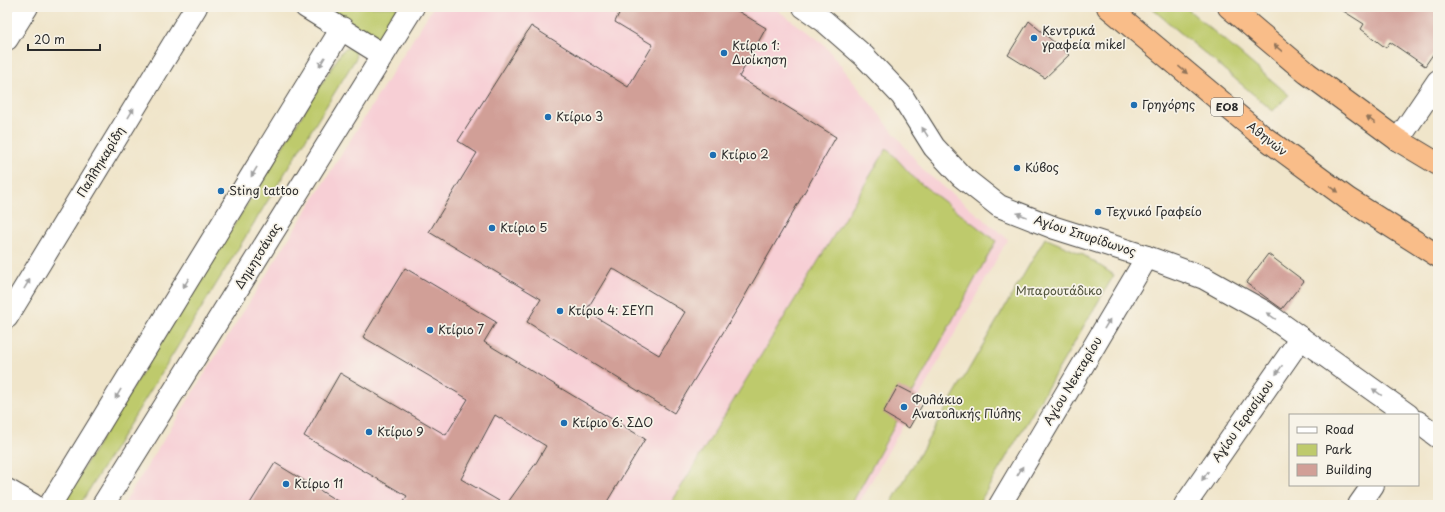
<svg xmlns="http://www.w3.org/2000/svg" width="1445" height="512" font-family="'Playpen Sans',sans-serif">
	<style>
		.built { fill: #f7cfd5 }
		.green { fill: #beca6c; stroke: #747a4c }
		.building { fill: #d19f97; fill-rule: evenodd }
		.lines { fill: none; stroke-linecap: round; stroke-linejoin: round }
		.street-casing { stroke: #494743; stroke-width: 24 }
		.highway-casing { stroke: #494743; stroke-width: 24 }
		.street { stroke: #fff; stroke-width: 22 }
		.highway { stroke: #f9bd89; stroke-width: 22 }
		.oneway { fill: #92745a }
		.oneway2 { fill: #a0a0a0 }
		.poi-dot { fill: #1f6fb2; stroke: #f7f3e8; stroke-width: 1.5 }
		.labels { text-anchor: middle; stroke-width: 3.5; stroke-linejoin: round; paint-order: stroke }
		.shield { fill: #f7f3e8; stroke: #686764; stroke-width: 1 }
		.shield-label { font-size: 11px; font-weight: bold; fill: #2b2b2b }
		.poi-label { font-size: 12px; fill: #2b2b2b; stroke: #f7f3e8; text-anchor: start }
		.street-label { font-size: 12px; fill: #2b2b2b; stroke: #f7f3e8 }
		.park-label { font-size: 12px; fill: #50533b; stroke: #f7f3e8 }
	</style>
	<rect width="100%" height="100%" fill="#f7f3e8"/>
	<filter id="ink" filterUnits="userSpaceOnUse"><feTurbulence type="fractalNoise" baseFrequency=".025" numOctaves="2"/><feDisplacementMap in="SourceGraphic" scale="8" xChannelSelector="R" yChannelSelector="G"/><feConvolveMatrix kernelMatrix="1 2 1 2 8 2 1 2 1" color-interpolation-filters="sRGB"/></filter>
	<filter id="wash" filterUnits="userSpaceOnUse"><feTurbulence type="fractalNoise" baseFrequency=".012" numOctaves="4" result="noise"/><feDisplacementMap in="SourceGraphic" scale="16" xChannelSelector="R" yChannelSelector="G"/><feGaussianBlur stdDeviation="0.9" result="paint"/><feColorMatrix in="noise" values="0 0 0 0 0 0 0 0 0 0 0 0 0 0 0 0 0 1.4 0 .05"/><feComposite in="paint" operator="in"/></filter>
	<g filter="url(#wash)">
		<rect width="100%" height="100%" fill="#f0e5ca"/>
		<path class="built" d="M433 7H773L823 43 924 171 1008 239 858 505H123Z"/>
		<g class="green">
			<path d="M326 7H398L379 40Z"/>
			<path d="M1150 7H1185L1289 95 1273 111Z"/>
			<path d="M347 48H351L355 51 356 58 81 503 79 505H68L66 500 67 494 342 51Z"/>
			<path d="M887 148 916 180 996 241 851 505H670Z"/>
			<path d="M1045 238 1082 254 1114 275 978 505H890Z"/>
		</g>
		<g id="blocks">
			<g class="building">
				<path d="M622 7H731L766 28 739 77 836 137 738 308 674 413 527 322 541 299 429 232 477 153 458 141 531 26 628 87 653 45 615 22ZM612 268 685 312 659 355 586 311Z"/>
				<path d="M1337 7H1438V47L1425 66 1390 42 1386 48 1361 29 1364 24Z"/>
				<path d="M1029 21 1069 55 1045 78 1008 55Z"/>
				<path d="M1268 254 1304 281 1282 309 1246 283Z"/>
				<path d="M405 268 496 322 484 342 645 439 605 505H506L536 463 546 446 495 415 461 479 506 505H401L407 496 304 436 340 373 446 435 468 399 363 337Z"/>
				<path d="M898 386 925 400 909 428 883 413Z"/>
				<path d="M275 463 344 505H249Z"/>
			</g>
		</g>
	</g>
	<g filter="url(#ink)">
		<use href="#blocks" fill-opacity="0" stroke="#494743" stroke-width="1"/>
		<g class="lines">
			<defs>
				<g id="street">
					<path d="M306 7 383 55"/>
					<path d="M804 7 824 21 864 56 902 96 934 147 961 176 999 206 1055 228 1147 257 1204 278 1263 311 1408 415"/>
					<path d="M7 39 27 7"/>
					<path d="M1398 140 1438 81"/>
					<path d="M7 317 196 7"/>
					<path d="M1418 422 1438 437"/>
					<path d="M7 490 33 505"/>
					<path d="M50 505 342 28"/>
					<path d="M103 505 413 7"/>
					<path d="M1000 505 1147 257"/>
					<path d="M1185 505 1301 338"/>
					<path d="M1359 505 1373 485"/>
				</g>
				<g id="highway">
					<path d="M1108 7 1261 135 1348 199 1438 256"/>
					<path d="M1229 7 1307 73 1398 140 1438 164"/>
				</g>
			</defs>
			<use href="#street" class="street-casing"/>
			<use href="#highway" class="highway-casing"/>
			<use href="#street" class="street"/>
			<use href="#highway" class="highway"/>
		</g>
		<defs><path id="oneway-solid" d="M-6-.8H1V-3.2L6.5 0L1 3.2V.8H-6Z"/></defs>
		<g class="oneway">
			<use href="#oneway-solid" transform="translate(1278 48) rotate(-140)"/>
			<use href="#oneway-solid" transform="translate(1183 70) rotate(40)"/>
			<use href="#oneway-solid" transform="translate(1371 120) rotate(-144)"/>
			<use href="#oneway-solid" transform="translate(1334 189) rotate(36)"/>
		</g>
		<g class="oneway2">
			<use href="#oneway-solid" transform="translate(322 62) rotate(121)"/>
			<use href="#oneway-solid" transform="translate(131 113) rotate(-59)"/>
			<use href="#oneway-solid" transform="translate(925 132) rotate(-123)"/>
			<use href="#oneway-solid" transform="translate(254 172) rotate(121)"/>
			<use href="#oneway-solid" transform="translate(1022 215) rotate(-159)"/>
			<use href="#oneway-solid" transform="translate(186 283) rotate(121)"/>
			<use href="#oneway-solid" transform="translate(27 284) rotate(-59)"/>
			<use href="#oneway-solid" transform="translate(1271 316) rotate(-145)"/>
			<use href="#oneway-solid" transform="translate(1107 324) rotate(-59)"/>
			<use href="#oneway-solid" transform="translate(1279 370) rotate(125)"/>
			<use href="#oneway-solid" transform="translate(1377 392) rotate(-144)"/>
			<use href="#oneway-solid" transform="translate(118 394) rotate(121)"/>
			<use href="#oneway-solid" transform="translate(1020 471) rotate(-59)"/>
			<use href="#oneway-solid" transform="translate(1205 476) rotate(125)"/>
		</g>
	</g>
	<g class="poi-dot">
		<circle cx="1034" cy="38" r="4"/>
		<circle cx="724" cy="53" r="4"/>
		<circle cx="1134" cy="105" r="4"/>
		<circle cx="548" cy="117" r="4"/>
		<circle cx="713" cy="155" r="4"/>
		<circle cx="1017" cy="168" r="4"/>
		<circle cx="221" cy="191" r="4"/>
		<circle cx="1098" cy="212" r="4"/>
		<circle cx="492" cy="228" r="4"/>
		<circle cx="560" cy="311" r="4"/>
		<circle cx="430" cy="330" r="4"/>
		<circle cx="904" cy="407" r="4"/>
		<circle cx="564" cy="423" r="4"/>
		<circle cx="369" cy="432" r="4"/>
		<circle cx="286" cy="484" r="4"/>
	</g>
	<g class="labels">
		<rect class="shield" x="1211" y="98" width="32" height="18" rx="3"/>
		<g class="shield-label">
			<text x="1227" y="111">ΕΟ8</text>
		</g>
		<g class="poi-label">
			<text x="1042" y="35">Κεντρικά<tspan x="1042" dy="14">γραφεία mikel</tspan></text>
			<text x="732" y="50">Κτίριο 1:<tspan x="732" dy="14">Διοίκηση</tspan></text>
			<text x="1142" y="109">Γρηγόρης</text>
			<text x="556" y="121">Κτίριο 3</text>
			<text x="721" y="159">Κτίριο 2</text>
			<text x="1025" y="172">Κύβος</text>
			<text x="229" y="195">Sting tattoo</text>
			<text x="1106" y="216">Τεχνικό Γραφείο</text>
			<text x="500" y="232">Κτίριο 5</text>
			<text x="568" y="315">Κτίριο 4: ΣΕΥΠ</text>
			<text x="438" y="334">Κτίριο 7</text>
			<text x="912" y="404">Φυλάκιο<tspan x="912" dy="14">Ανατολικής Πύλης</tspan></text>
			<text x="572" y="427">Κτίριο 6: ΣΔΟ</text>
			<text x="377" y="436">Κτίριο 9</text>
			<text x="294" y="488">Κτίριο 11</text>
		</g>
		<g class="street-label">
			<text transform="translate(1267 139) rotate(38)" y="4">Αθηνών</text>
			<text transform="translate(101 162) rotate(-59)" y="4">Παλληκαρίδη</text>
			<text transform="translate(1085 236) rotate(18)" y="4">Αγίου Σπυρίδωνος</text>
			<text transform="translate(258 256) rotate(-58)" y="4">Δημητσάνας</text>
			<text transform="translate(1073 381) rotate(-59)" y="4">Αγίου Νεκταρίου</text>
			<text transform="translate(1243 421) rotate(-55)" y="4">Αγίου Γερασίμου</text>
		</g>
		<g class="park-label">
			<text x="1059" y="295">Μπαρουτάδικο</text>
		</g>
	</g>
	<rect width="1445" height="512" fill="none" stroke="#f7f3e8" stroke-width="24"/>
	<rect x="1289" y="414" width="130" height="72" fill="#f7f3e8" stroke="#a5a39c"/>
	<rect x="1297" y="427" width="20" height="6" fill="#ffffff" stroke="#a5a39c"/>
	<text x="1325" y="434" font-size="12" fill="#2b2b2b">Road</text>
	<rect x="1297" y="444" width="20" height="12" fill="#beca6c" stroke="#a5a39c"/>
	<text x="1325" y="454" font-size="12" fill="#2b2b2b">Park</text>
	<rect x="1297" y="464" width="20" height="12" fill="#d19f97" stroke="#a5a39c"/>
	<text x="1325" y="474" font-size="12" fill="#2b2b2b">Building</text>
	<path d="M28 44v6h72v-6" fill="none" stroke="#2b2b2b" stroke-width="2"/>
	<text x="34" y="44" font-size="12" fill="#2b2b2b" stroke="#f7f3e8" stroke-width="3" paint-order="stroke">20 m</text>
</svg>
